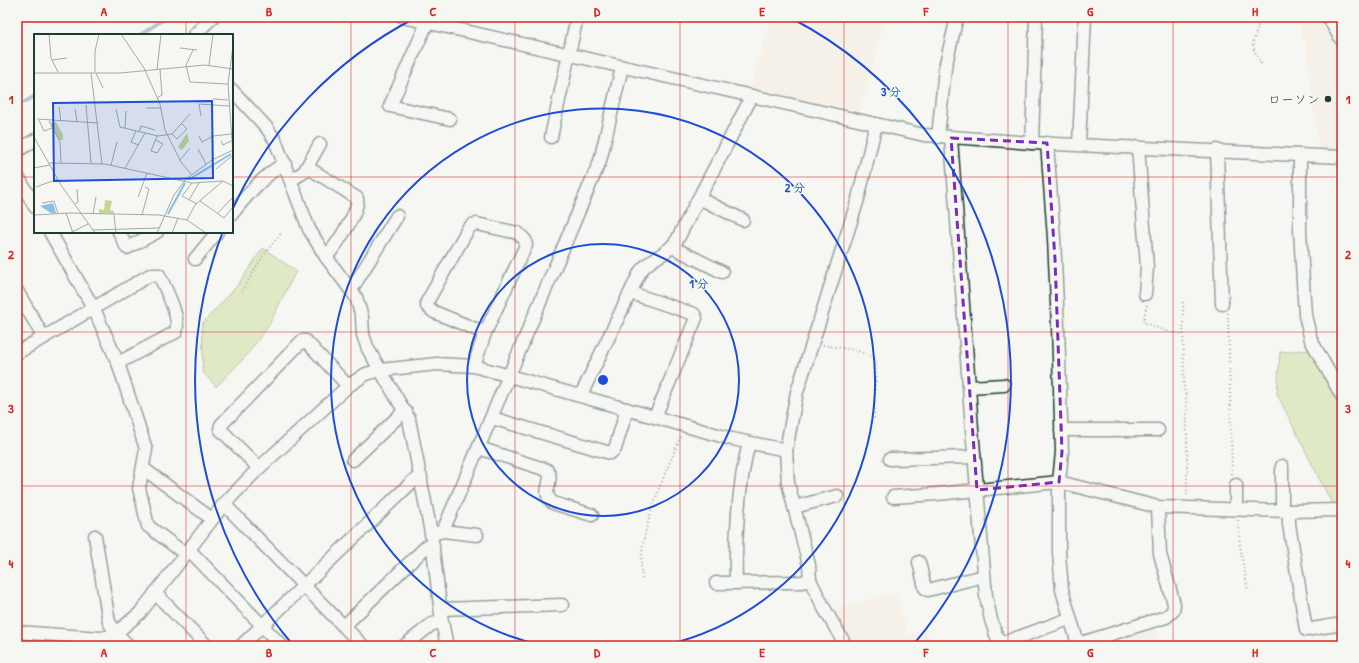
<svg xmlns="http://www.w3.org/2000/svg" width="1359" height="663" font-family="'Patrick Hand','Klee One',sans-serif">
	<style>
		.built { fill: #f6eadb }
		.green { fill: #c5d98e; stroke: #728b61 }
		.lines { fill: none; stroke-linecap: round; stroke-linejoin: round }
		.stream { stroke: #5e8b9f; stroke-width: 3.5 }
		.minor-casing { stroke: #1f3d34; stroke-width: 15 }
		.major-casing { stroke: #1f3d34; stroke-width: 18 }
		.path { stroke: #1f3d34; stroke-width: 2; stroke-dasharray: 1 3; stroke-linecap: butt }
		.minor { stroke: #f6f6f2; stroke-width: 12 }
		.major { stroke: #f6f6f2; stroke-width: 15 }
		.marked { fill: none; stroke: #7b2cbf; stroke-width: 3; stroke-dasharray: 8 5; stroke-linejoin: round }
		.grid { fill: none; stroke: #d62828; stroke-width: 1; stroke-opacity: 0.55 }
		.ring { fill: none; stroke: #1d4ed8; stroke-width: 2 }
		.poi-dot { fill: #1f3d34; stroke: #f6f6f2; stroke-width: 1.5 }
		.labels { text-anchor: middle; stroke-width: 3; stroke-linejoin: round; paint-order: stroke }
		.poi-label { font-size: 13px; fill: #1f3d34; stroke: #f6f6f2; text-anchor: end }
		.inset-river { fill: none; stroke: #88bfe6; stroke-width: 2 }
		.inset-road { fill: none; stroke: #a0aca6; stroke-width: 1 }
		.view { fill: #1d4ed8; fill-opacity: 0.15; stroke: #1d4ed8; stroke-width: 2 }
		.inset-edge { fill: none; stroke: #1f3d34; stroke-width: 2 }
		.centre { fill: #1d4ed8; stroke: #f6f6f2; stroke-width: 2 }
		.ring-label { font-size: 12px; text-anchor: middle; font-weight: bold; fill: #1d4ed8; stroke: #f6f6f2; stroke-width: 3; stroke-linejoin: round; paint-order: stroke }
		.neatline { fill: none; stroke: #d62828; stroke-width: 1.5 }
		.grid-label { font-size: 13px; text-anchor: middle; font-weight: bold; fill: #d62828 }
	</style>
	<rect width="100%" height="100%" fill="#f6f6f2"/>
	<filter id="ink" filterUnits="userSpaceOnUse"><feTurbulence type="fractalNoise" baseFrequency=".025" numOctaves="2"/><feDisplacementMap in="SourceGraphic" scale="8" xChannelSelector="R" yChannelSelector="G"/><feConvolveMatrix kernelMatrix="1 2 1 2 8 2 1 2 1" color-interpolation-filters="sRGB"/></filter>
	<g filter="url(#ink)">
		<g class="built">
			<path d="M771 17H885L860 112 751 88Z"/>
			<path d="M1300 17H1321L1342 54V152H1319L1305 40H1302Z"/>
			<path d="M895 592 908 634 926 630 932 646H850L830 610Z"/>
			<path d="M1156 623 1161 646H1086Z"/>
		</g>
		<g class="green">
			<path d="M263 248 296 271 269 325 247 355 216 387 202 371 203 355 202 324 237 286Z"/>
			<path d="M1309 350 1342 405V505L1333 506 1277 394 1280 352Z"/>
		</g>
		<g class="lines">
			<g class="stream">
				<path d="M140 35 167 17"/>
				<path d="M17 106 35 96"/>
			</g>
			<defs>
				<g id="minor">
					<path d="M403 17 924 135 1032 143 1342 157"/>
					<path d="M427 23 390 106 450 119"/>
					<path d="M194 35 213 17"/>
					<path d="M232 90 267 128 275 140 309 229 326 257 356 297 362 317 363 335 368 349 409 419 431 533 442 622 447 646"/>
					<path d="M551 137 577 17"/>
					<path d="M938 137 945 68 957 17"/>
					<path d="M951 138 972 429 986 596 991 620 1000 646"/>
					<path d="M1032 143 1036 17"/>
					<path d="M1047 143 1054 238 1058 327 1062 452 1059 482V553L1062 590 1078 644 1166 617 1173 611 1174 604 1160 554 1158 507"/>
					<path d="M1079 144 1085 17"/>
					<path d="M1138 147 1147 267 1145 294"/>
					<path d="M1217 150 1222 304"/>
					<path d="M17 151 35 140"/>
					<path d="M1300 155V231L1305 315 1311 340 1342 396"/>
					<path d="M307 167 357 198C360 211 335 247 326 257"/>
					<path d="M17 175 35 207"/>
					<path d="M291 180 304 172 320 144"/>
					<path d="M699 198 743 220"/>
					<path d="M232 214C247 195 264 175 285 163"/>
					<path d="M50 232 94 309 118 363 146 449 139 488 148 526 180 550 193 554 282 646"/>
					<path d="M119 232 127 248 157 232"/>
					<path d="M673 246 678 250 722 272"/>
					<path d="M195 259 217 232"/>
					<path d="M351 290 397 216"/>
					<path d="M17 291 44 338"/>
					<path d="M631 293 694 314 696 318 655 417"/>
					<path d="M17 353 150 275H159C165 287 181 319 176 332L118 363"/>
					<path d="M474 366 485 333 526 245 525 240 518 233 477 224 472 225 468 229 427 302V306L434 312 485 333"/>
					<path d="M969 387 1004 385"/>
					<path d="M581 395 640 272C649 258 668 255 677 240L752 96"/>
					<path d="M492 418 610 453 615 449 627 409"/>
					<path d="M1061 430H1158"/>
					<path d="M479 448 547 470C556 481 539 491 553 503L592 515"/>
					<path d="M890 459 974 457"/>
					<path d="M353 460 400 415 406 412"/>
					<path d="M259 468 220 429 221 425 302 341H306L348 386"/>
					<path d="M144 469 212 519"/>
					<path d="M1236 485V509"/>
					<path d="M893 497 937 494 1059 482 1158 507 1289 511 1342 510"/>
					<path d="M224 504 363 646"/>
					<path d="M794 507 837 496"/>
					<path d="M1282 511V466"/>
					<path d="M1289 511V524L1306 630 1342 624"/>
					<path d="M443 531 600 161 622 67"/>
					<path d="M436 533 443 531 477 535"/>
					<path d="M95 536 109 622 116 633 129 646"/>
					<path d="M919 562 925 588 928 590 984 576"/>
					<path d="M716 583 802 582 810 580"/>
					<path d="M736 583C735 541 738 484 749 443"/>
					<path d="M155 593 207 646"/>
					<path d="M441 609 562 605"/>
					<path d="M344 626 426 547 433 545"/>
					<path d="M17 632 101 638 111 636 116 633 140 613 224 504 259 468 348 386 366 374 380 370 437 364 474 366 732 439 786 450"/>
					<path d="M1000 644 1069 619"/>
					<path d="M241 646 414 480 421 477"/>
					<path d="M404 646 432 624 442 622"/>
					<path d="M846 646 824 608 810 580 809 565 788 483 786 450 797 392 858 199 876 124"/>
				</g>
				<path id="major" d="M1330 17 1342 38"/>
			</defs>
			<use href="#minor" class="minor-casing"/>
			<use href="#major" class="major-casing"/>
			<g class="path">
				<path d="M1261 64 1254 50 1253 42 1261 17"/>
				<path d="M242 291 263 256 282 232"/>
				<path d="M1183 302 1184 389 1186 396 1187 411V496"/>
				<path d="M1147 305 1143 322 1165 331 1182 334"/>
				<path d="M1228 313 1232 475"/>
				<path d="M823 345C837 348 869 349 876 362L874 420"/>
				<path d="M1238 520 1240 546 1248 591"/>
				<path d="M642 579C636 536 664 476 681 436"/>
			</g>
			<use href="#minor" class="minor"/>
			<use href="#major" class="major"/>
		</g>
	</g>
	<path d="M0 0H1359V663H0ZM951 138 1047 143 1055 259 1062 452 1059 482 977 490Z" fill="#f6f6f2" fill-opacity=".55" fill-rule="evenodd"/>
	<path class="marked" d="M951 138 1047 143 1055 259 1062 452 1059 482 977 490Z"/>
	<path class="grid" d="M186 17V35M351 17V646M515 17V646M680 17V646M844 17V646M1008 17V646M1173 17V646M17 177H35M232 177H1342M186 232V646M17 332H1342M17 486H1342"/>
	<g class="ring">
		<circle cx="603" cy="380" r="136"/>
		<path d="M544 646A272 272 0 1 1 662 646"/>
		<path d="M293 645A408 408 0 0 1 222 234M233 208A408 408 0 0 1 415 18M791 18A408 408 0 0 1 913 645"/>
	</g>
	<circle class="poi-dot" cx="1328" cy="99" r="4"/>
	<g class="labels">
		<g class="poi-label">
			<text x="1320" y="104">ローソン</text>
		</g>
	</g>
	<g transform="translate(34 34)">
		<rect width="199" height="199" fill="#f6f6f2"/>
		<path d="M22 88 29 101V106H25L16 89ZM153 99 155 107 148 116 144 113ZM71 166 78 167 76 176 80 177V180L65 179V175L70 176Z" fill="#c5d98e"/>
		<path d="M19 169 22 179H17L6 172Z" fill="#88bfe6"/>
		<path class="inset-river" d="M154 146 197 120M134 180 151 149"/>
		<path class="inset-road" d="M15 0 17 24 24 38M87 0 110 34 126 70 131 96 147 128 157 140M199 12 194 50 199 121M146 14 163 16M159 16 152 31 156 48 194 50M18 26 33 24M175 31 179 0M123 36 127 0M61 38V17L65 0M0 39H86L171 31 199 35M57 39 68 130M62 39 69 54M123 64 128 61 126 35M179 65 194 66M52 71 57 129M25 73 27 87M112 74H127M41 75 43 87M82 75 86 93 124 102 138 100 156 80M167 82 165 70 195 72M3 85 64 89M5 86 10 97 18 94M15 87 26 108 27 129M91 94 92 77M102 97 97 108 105 111M105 98 107 92 121 96M138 100 143 105 153 95 148 90M165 102 168 108 179 102 197 100M0 103 27 151 61 199M122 106 129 110 123 119 117 117 123 102M187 107 189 111 197 107M164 115 172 130M146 126 156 114M15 129 71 130 158 149 189 147 199 152M77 131 83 108M0 134 16 131M91 134 111 99M182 135 199 121M158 149 148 162 163 170M2 153 24 145M104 163 113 139M155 166 165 149M166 167 190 184 199 173M8 169 20 167 24 180M41 170 44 168 43 155M32 179 39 199M184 179 199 163M59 180 62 163M0 181 36 179 125 181 153 186 172 199M80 181 82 199M108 181 115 155 111 153M153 186 161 171 189 147M59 196 125 194M36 199 54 190M123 199 140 161 152 145 178 126 199 116M138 199 144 184"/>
		<path class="view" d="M178 67 179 144 20 147 19 69Z"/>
		<rect width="199" height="199" class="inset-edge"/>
	</g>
	<circle cx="603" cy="380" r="6" class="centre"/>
	<g class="ring-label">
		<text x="891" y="96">3 分</text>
		<text x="795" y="192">2 分</text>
		<text x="699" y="288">1 分</text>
	</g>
	<rect width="1359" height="663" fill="none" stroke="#f6f6f2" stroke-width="44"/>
	<rect x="22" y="22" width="1315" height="619" class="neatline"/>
	<g class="grid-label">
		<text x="104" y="16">A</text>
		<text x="269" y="16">B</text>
		<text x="433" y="16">C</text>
		<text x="597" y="16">D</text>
		<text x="762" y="16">E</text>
		<text x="926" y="16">F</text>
		<text x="1090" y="16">G</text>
		<text x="1255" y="16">H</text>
		<text x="11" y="104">1</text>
		<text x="1348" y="104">1</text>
		<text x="11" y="259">2</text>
		<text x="1348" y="259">2</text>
		<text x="11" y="413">3</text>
		<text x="1348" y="413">3</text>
		<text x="11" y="568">4</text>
		<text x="1348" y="568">4</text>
		<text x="104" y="657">A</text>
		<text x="269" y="657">B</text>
		<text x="433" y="657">C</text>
		<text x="597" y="657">D</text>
		<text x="762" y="657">E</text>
		<text x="926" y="657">F</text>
		<text x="1090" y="657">G</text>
		<text x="1255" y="657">H</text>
	</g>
</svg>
